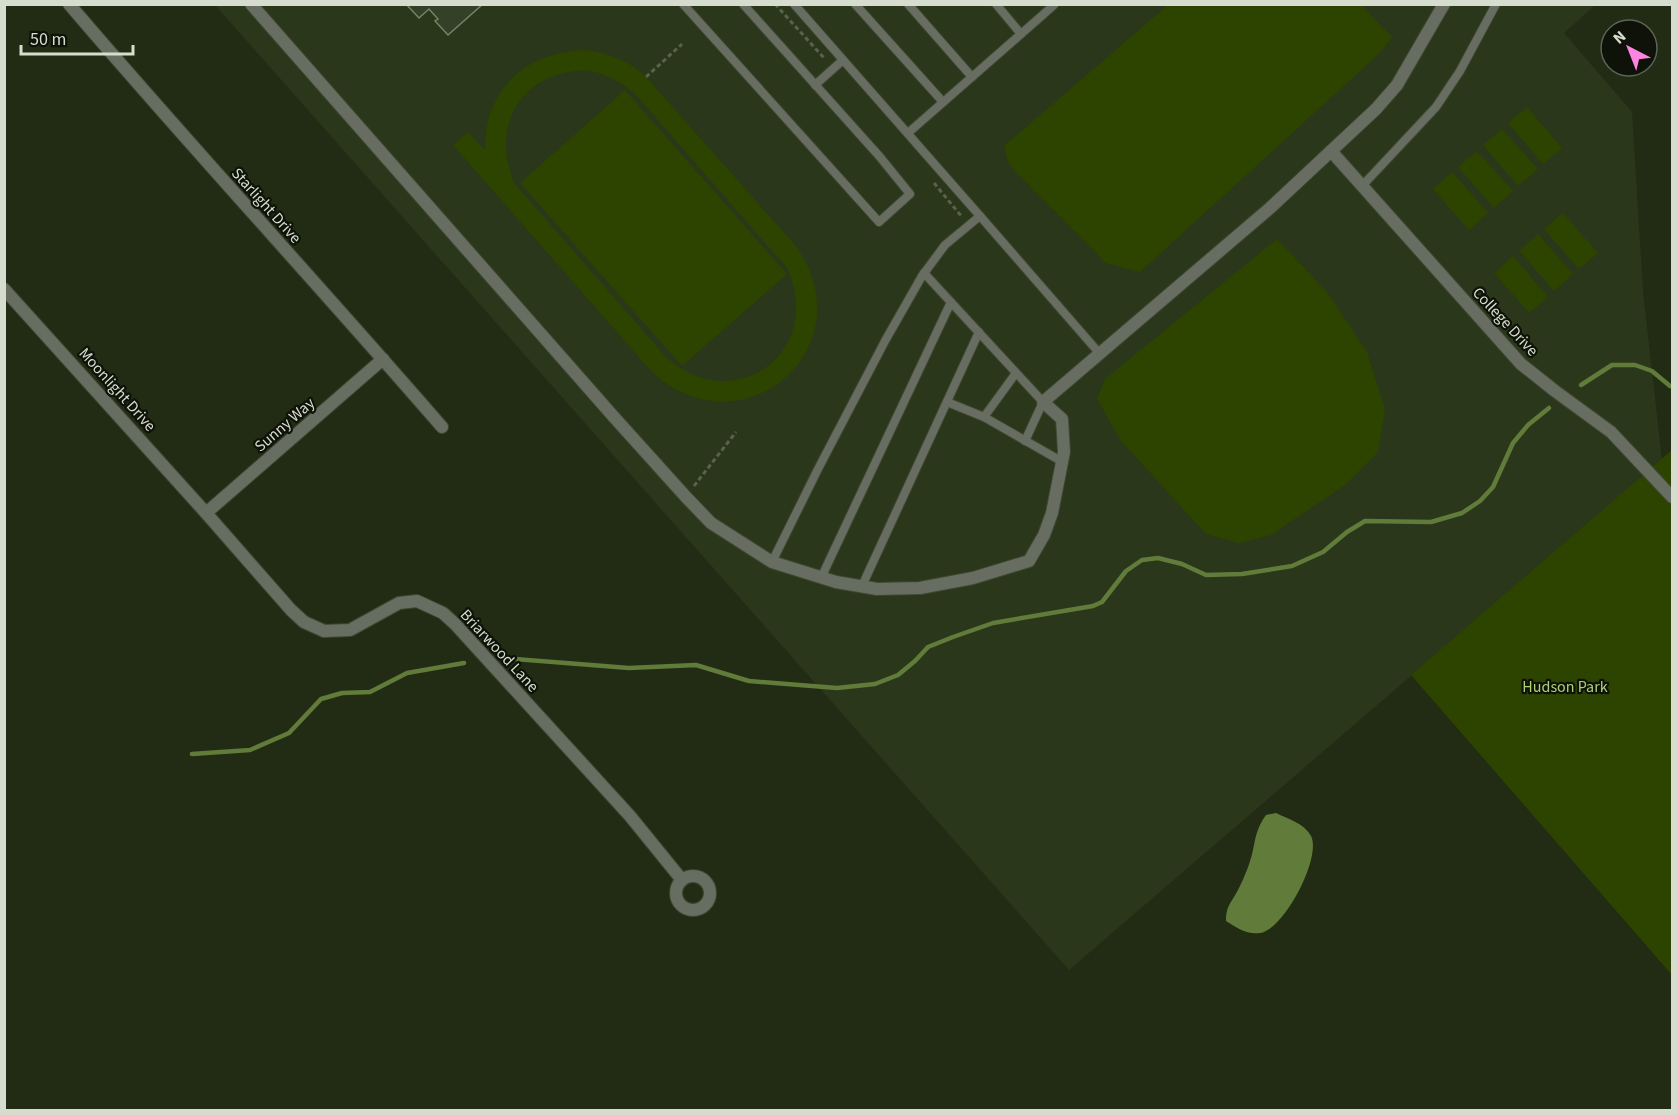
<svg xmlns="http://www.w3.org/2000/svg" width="1677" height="1115" font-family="'Source Sans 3',sans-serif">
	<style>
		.built { fill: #2b371a }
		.green { fill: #2d4300; fill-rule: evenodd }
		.water { fill: #607b3a }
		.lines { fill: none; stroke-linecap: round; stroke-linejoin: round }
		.stream { stroke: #607b3a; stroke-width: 4.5 }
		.building { fill: #354028; stroke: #778368; stroke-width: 1.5 }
		.lane-casing { stroke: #3f4832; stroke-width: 10 }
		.street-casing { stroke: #3f4832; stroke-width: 14 }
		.path { stroke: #59624c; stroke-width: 3; stroke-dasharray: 4.5 3; stroke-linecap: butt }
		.lane { stroke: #686d62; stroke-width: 8 }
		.street { stroke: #686d62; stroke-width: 12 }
		.labels { text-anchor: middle; stroke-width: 4.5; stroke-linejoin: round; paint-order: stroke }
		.street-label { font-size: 16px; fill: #d6ddce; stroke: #0e1208 }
		.park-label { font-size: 16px; fill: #abd276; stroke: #0e1208 }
	</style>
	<rect width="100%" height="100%" fill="#222c14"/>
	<path class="built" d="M215 5H1595L1564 33 1632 112 1643 292 1662 460 1069 970Z"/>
	<g class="green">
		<path d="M1168 5H1361L1392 37 1381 52 1140 272 1106 263 1009 165 1004 146Z"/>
		<path d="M585 50C609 53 628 60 646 77L795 245C868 345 745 455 653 373L453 145 468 132 485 150C484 89 526 52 585 50ZM584 70C606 73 620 81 636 95L787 268C825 351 736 418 667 358L515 184C489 126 521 73 584 70Z"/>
		<path d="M625 90 787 274 682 366 520 183Z"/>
		<path d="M1527 107 1562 148 1543 164 1508 123Z"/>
		<path d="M1502 129 1538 169 1518 186 1483 145Z"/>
		<path d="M1477 151 1513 191 1494 208 1458 167Z"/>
		<path d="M1452 172 1488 213 1469 230 1433 189Z"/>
		<path d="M1563 213 1598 253 1579 269 1544 229Z"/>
		<path d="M1538 234 1573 274 1554 291 1519 251Z"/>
		<path d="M1277 239 1327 292 1367 352 1385 409 1378 452 1345 485 1271 535 1239 543 1206 534 1121 441 1097 399 1105 379Z"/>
		<path d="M1513 256 1548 297 1529 313 1494 273Z"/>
		<path d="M1672 450V975L1411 675Z"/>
	</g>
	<path class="water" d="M1276 813C1288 819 1304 823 1311 836 1322 857 1284 930 1260 933 1247 935 1237 928 1226 921 1226 906 1231 903 1238 890 1244 878 1250 864 1253 850 1256 835 1257 828 1266 815Z"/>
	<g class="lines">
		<g class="stream">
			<path d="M1581 385 1612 365H1635L1652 371 1670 386H1672"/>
			<path d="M515 659 629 668 696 665 749 681 837 688 875 684 898 675 915 661 928 647 953 637 993 623 1093 606 1102 602 1126 571 1142 560 1158 558 1182 564 1206 575 1242 574 1292 566 1323 552 1347 532 1365 521 1431 522 1462 513 1480 501 1493 487 1513 443 1528 425 1549 408"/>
			<path d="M192 754 250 750 289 733 321 699 342 693 370 692 407 673 464 663"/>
		</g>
	</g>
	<path class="building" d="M406 4H483L448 35 435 21 438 19 429 9 419 18Z"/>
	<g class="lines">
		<defs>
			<g id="lane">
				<path d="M683 4 879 222 910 194 880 157 743 4"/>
				<path d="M794 4 980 216 1100 354"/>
				<path d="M855 4 943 102"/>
				<path d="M908 4 972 77"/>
				<path d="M996 4 1021 34"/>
				<path d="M815 85 843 60"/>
				<path d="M908 133 1054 5 1053 4"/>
				<path d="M1362 186 1436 107 1460 71 1496 4"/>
				<path d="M924 273 1043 402 1025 441"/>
				<path d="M947 402 984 417 1016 373"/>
				<path d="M984 417 1061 461"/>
				<path d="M772 562 818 469 885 341 922 276 945 245 980 216"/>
				<path d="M821 578 951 302"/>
				<path d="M862 586 979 332"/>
			</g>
			<g id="street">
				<path d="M69 4C191 147 319 285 442 427"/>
				<path d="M251 4 613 416 686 497 711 523 772 562 836 582 877 589 920 588 973 578 1029 561 1044 535 1052 513 1064 452 1062 419 1043 402 1270 208 1376 109 1397 85 1444 4"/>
				<path d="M1331 151 1521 364 1555 391 1611 432 1672 497"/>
				<path d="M4 289 206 513 291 610 304 622 324 631 350 630 399 603 417 601 443 613 455 624 630 816 682 880"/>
				<path d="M206 513 383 359"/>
				<circle cx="693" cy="893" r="17"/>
			</g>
		</defs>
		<use href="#lane" class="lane-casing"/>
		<use href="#street" class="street-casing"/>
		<g class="path">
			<path d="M775 4 825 59"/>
			<path d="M646 77 682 44"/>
			<path d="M934 183 962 217"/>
			<path d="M694 486 736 432"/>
		</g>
		<use href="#lane" class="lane"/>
		<use href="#street" class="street"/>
	</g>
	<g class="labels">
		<g class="street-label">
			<text transform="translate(267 205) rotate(48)" y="6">Starlight Drive</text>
			<text transform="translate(1506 321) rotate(47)" y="6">College Drive</text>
			<text transform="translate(118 389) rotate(48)" y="6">Moonlight Drive</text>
			<text transform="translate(284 424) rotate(-41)" y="6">Sunny Way</text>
			<text transform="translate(500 650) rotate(47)" y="6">Briarwood Lane</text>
		</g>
		<g class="park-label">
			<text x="1565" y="692">Hudson Park</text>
		</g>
	</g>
	<rect width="1677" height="1115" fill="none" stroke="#d6ddce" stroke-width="12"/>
	<g transform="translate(1629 48) rotate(318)"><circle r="28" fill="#0e1208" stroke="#5e6357" stroke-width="1.5"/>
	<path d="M0-4.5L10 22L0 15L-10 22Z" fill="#fe85df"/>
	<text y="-9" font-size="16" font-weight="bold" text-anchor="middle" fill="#d6ddce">N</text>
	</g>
	<path d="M21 45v9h112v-9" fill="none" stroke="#d6ddce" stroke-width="3"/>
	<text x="30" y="45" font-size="18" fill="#d6ddce" stroke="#0e1208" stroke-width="4.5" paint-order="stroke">50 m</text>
</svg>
